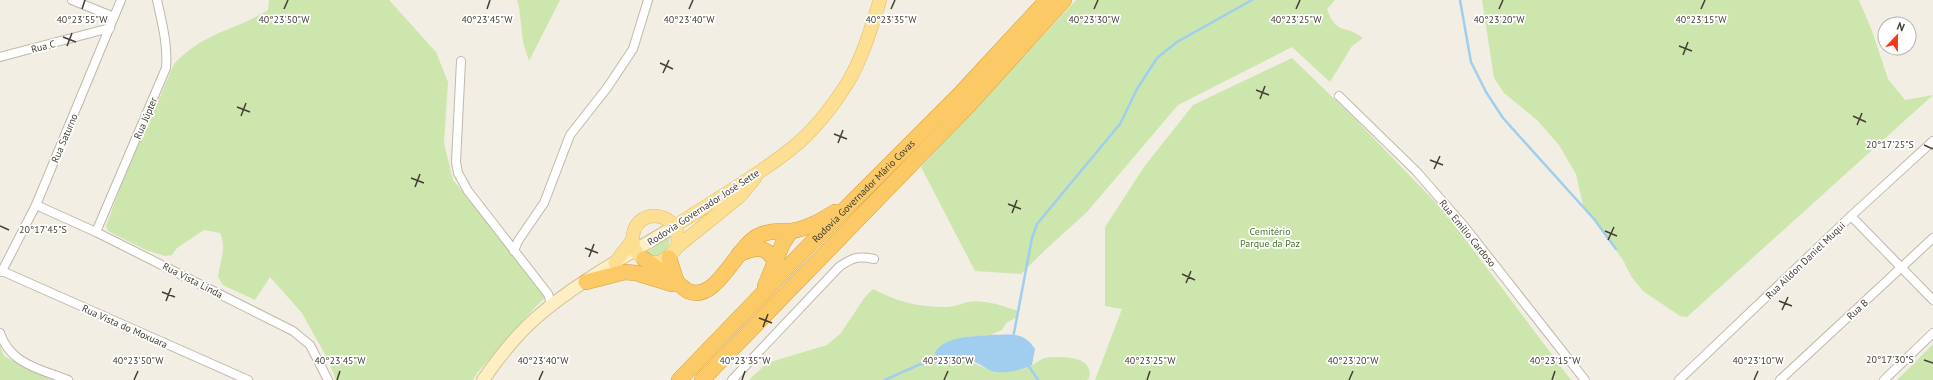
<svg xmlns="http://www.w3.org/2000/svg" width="1933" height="380" font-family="'PT Sans',sans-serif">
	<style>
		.green { fill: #cce6ad }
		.water { fill: #a1ceee }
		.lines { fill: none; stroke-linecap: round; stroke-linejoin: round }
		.stream { stroke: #a1ceee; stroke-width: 2.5 }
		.minor-casing { stroke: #c0b8aa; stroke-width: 10 }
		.secondary-casing { stroke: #d1c295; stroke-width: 14 }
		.primary-casing { stroke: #e1bc63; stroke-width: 14 }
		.motorway-casing { stroke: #da9e36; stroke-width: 16 }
		.minor { stroke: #fff; stroke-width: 8 }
		.secondary { stroke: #fdefc3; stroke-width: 12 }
		.primary { stroke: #fcdf93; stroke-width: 13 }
		.motorway { stroke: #fbca66; stroke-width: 15 }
		.ticks { fill: none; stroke: #443e34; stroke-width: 1.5 }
		.labels { text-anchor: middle; stroke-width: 3.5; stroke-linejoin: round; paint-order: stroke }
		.street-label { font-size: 10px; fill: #443e34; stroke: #fff }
		.park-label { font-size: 10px; fill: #457429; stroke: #fff }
		.ticks-label { font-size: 10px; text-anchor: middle; fill: #443e34; stroke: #fff; stroke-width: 3.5; stroke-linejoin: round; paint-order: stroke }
	</style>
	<rect width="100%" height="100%" fill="#f2eee4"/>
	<g class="green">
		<path d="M269 0H389L436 52 448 82 444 143 453 180 546 291 547 296C528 313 513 332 497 351 488 361 479 369 473 380H336L327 358 302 313 270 277 255 300 223 285 218 277C220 261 227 249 220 233L204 230 177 248 172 255 165 256 146 250 108 231 106 226 131 158 157 104 174 64C204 32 234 31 268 10Z"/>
		<path d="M517 0H560L529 61 523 42 519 6Z"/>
		<path d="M1076 0H1335L1327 9C1337 36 1345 24 1363 38L1352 46 1330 82 1292 47 1178 105 1087 212 1044 251 1021 274 975 271 921 167Z"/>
		<path d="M1482 0H1859L1872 31 1888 79 1905 100 1933 95 1687 317 1680 316 1643 291 1631 276 1623 260 1583 205 1576 174 1559 145 1537 120 1504 93 1494 78Z"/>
		<path d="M1292 58 1353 117 1444 211 1571 380H1095L1122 309 1105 306V227L1144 167 1193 105Z"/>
		<path d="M670 236C670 246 667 250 659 256H650L644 254Z"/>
		<path d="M873 289C898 302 918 307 946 307 954 307 960 304 967 302 984 299 1003 306 1018 311L1017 317 1006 323 1002 330 991 335 968 337 952 364 967 360C975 362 984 370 992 370 1000 371 1020 371 1026 368 1033 366 1038 360 1045 358 1061 356 1095 355 1089 379L1086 380H749L767 363 827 345 841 333 865 297Z"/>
		<path d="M1933 344V380H1897Z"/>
		<path d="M0 346 4 356 52 380H0Z"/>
	</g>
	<path class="water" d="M991 335C1011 335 1024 331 1035 349L1032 365C1021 371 1001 375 989 370 982 366 974 360 966 360 953 360 950 367 935 363V352C947 335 973 337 991 335Z"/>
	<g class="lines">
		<g class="stream">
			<path d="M1460 0 1471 62 1486 92 1503 118 1594 219 1616 249"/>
			<path d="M1013 338 1032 238 1037 224 1120 124 1137 89 1157 58 1177 42 1252 0"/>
			<path d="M1028 365 1038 380"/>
			<path d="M885 380 936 357"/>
		</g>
		<defs>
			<g id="minor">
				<path d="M72 0 114 17"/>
				<path d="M0 57 110 28"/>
				<path d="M461 61 456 162 458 173 468 191 548 294 552 306"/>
				<path d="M1339 96 1416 171 1464 226 1585 380"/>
				<path d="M36 205 96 232 293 331 310 345 328 380"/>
				<path d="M1851 216 1933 300"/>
				<path d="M96 232 166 68C168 45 162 23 157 0"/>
				<path d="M514 251 518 241 544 203 570 135 607 88 633 49 648 0"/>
				<path d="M2 271 248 380"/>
				<path d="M0 272 2 271 36 205 121 0"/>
				<path d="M0 333C10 364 40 369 68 380"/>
				<path d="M732 380 839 267C853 257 858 256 874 259"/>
				<path d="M1679 380 1851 216 1933 141"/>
				<path d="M1780 380 1933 238"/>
				<path d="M1884 380 1933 333"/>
			</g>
			<path id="secondary" d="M483 380C499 357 516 335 537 317 577 282 630 254 675 226"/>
			<g id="primary">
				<path d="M675 226C713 201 756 177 791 149 814 131 833 106 848 82 863 57 871 28 880 0"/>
				<path d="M677 247C685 212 637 205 633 235 632 241 633 248 637 253 652 269 666 263 677 247L740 196 755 178"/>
				<path d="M615 263 632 241"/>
			</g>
			<g id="motorway">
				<path d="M739 254C755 247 767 244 775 263"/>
				<path d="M669 258 677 283"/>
				<path d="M644 259C654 267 665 274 676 282 680 285 684 289 688 291 716 304 736 247 758 236 769 230 779 232 791 231 807 229 822 220 835 212"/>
				<path d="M586 282 625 272 636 273 672 284"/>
				<path d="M765 286 783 243 791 231"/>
				<path id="s1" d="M679 380 817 237 959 95 1047 0"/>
				<path d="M702 380 969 105 1064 0"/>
			</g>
		</defs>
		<use href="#minor" class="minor-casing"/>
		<use href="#secondary" class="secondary-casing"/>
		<use href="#primary" class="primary-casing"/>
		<use href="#motorway" class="motorway-casing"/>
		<use href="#minor" class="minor"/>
		<use href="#secondary" class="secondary"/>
		<use href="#primary" class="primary"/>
		<use href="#motorway" class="motorway"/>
	</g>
	<path class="ticks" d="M82 9 85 0M284 9 288 0M487 9 490 0M689 9 693 0M891 9 895 0M1094 9 1098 0M1296 9 1300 0M1499 9 1503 0M1701 9 1705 0M63 37 76 42M67 46 72 33M1679 46 1692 51M1683 55 1688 42M660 63 673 69M663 73 669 60M1256 90 1269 95M1260 99 1265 86M237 107 250 112M241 116 246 103M1853 116 1866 122M1857 125 1862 113M834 134 847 139M838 143 843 130M1924 145 1933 149M1430 160 1443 165M1434 169 1440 156M411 178 424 183M415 187 420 174M1008 204 1021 209M1012 213 1017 200M0 226 9 230M1605 231 1617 236M1608 240 1614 227M585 248 598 253M589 257 594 244M1182 274 1195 280M1186 283 1191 271M162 292 175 297M166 301 171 288M1779 301 1792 306M1782 310 1788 297M759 318 772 323M763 327 768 314M1924 360 1933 363M134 380 138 371M337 380 340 371M539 380 543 371M742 380 745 371M944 380 948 371M1147 380 1150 371M1349 380 1353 371M1552 380 1555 371M1754 380 1758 371"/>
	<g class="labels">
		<g class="street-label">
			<text transform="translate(43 46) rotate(-15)" y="4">Rua C</text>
			<text transform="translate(145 118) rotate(-67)" y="4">Rua Júpter</text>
			<text transform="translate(64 138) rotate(-67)" y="4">Rua Saturno</text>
			<text dy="4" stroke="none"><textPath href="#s1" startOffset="264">Rodovia Governador Mário Covas</textPath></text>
			<text transform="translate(703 207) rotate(-33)" y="4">Rodovia Governador José Sette</text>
			<text transform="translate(1468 233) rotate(51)" y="4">Rua Emílio Cardoso</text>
			<text transform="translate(1805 260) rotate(-44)" y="4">Rua Aildon Daniel Muqui</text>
			<text transform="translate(193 280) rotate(27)" y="4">Rua Vista Linda</text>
			<text transform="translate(1857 309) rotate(-43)" y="4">Rua B</text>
			<text transform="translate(125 326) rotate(24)" y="4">Rua Vista do Moxuara</text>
		</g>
		<g class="park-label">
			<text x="1270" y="235">Cemitério<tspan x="1270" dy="12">Parque da Paz</tspan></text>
		</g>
	</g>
	<g class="ticks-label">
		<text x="1094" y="23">40°23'30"W</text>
		<text x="1296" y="23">40°23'25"W</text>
		<text x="1701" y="23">40°23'15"W</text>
		<text x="82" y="23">40°23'55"W</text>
		<text x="284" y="23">40°23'50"W</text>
		<text x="487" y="23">40°23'45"W</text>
		<text x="689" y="23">40°23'40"W</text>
		<text x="891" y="23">40°23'35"W</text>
		<text x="1499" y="23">40°23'20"W</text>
		<text x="1890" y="148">20°17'25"S</text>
		<text x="43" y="233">20°17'45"S</text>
		<text x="1890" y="363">20°17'30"S</text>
		<text x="138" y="364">40°23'50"W</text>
		<text x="340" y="364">40°23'45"W</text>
		<text x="543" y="364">40°23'40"W</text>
		<text x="745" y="364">40°23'35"W</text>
		<text x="948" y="364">40°23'30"W</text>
		<text x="1150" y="364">40°23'25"W</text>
		<text x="1353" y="364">40°23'20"W</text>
		<text x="1555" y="364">40°23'15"W</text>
		<text x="1758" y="364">40°23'10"W</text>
	</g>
	<g transform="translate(1897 36) rotate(22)"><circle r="19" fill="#ffffff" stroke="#b4b2ae"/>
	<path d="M0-3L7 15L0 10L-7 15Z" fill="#f63a17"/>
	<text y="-6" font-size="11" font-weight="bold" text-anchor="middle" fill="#443e34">N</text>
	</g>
</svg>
